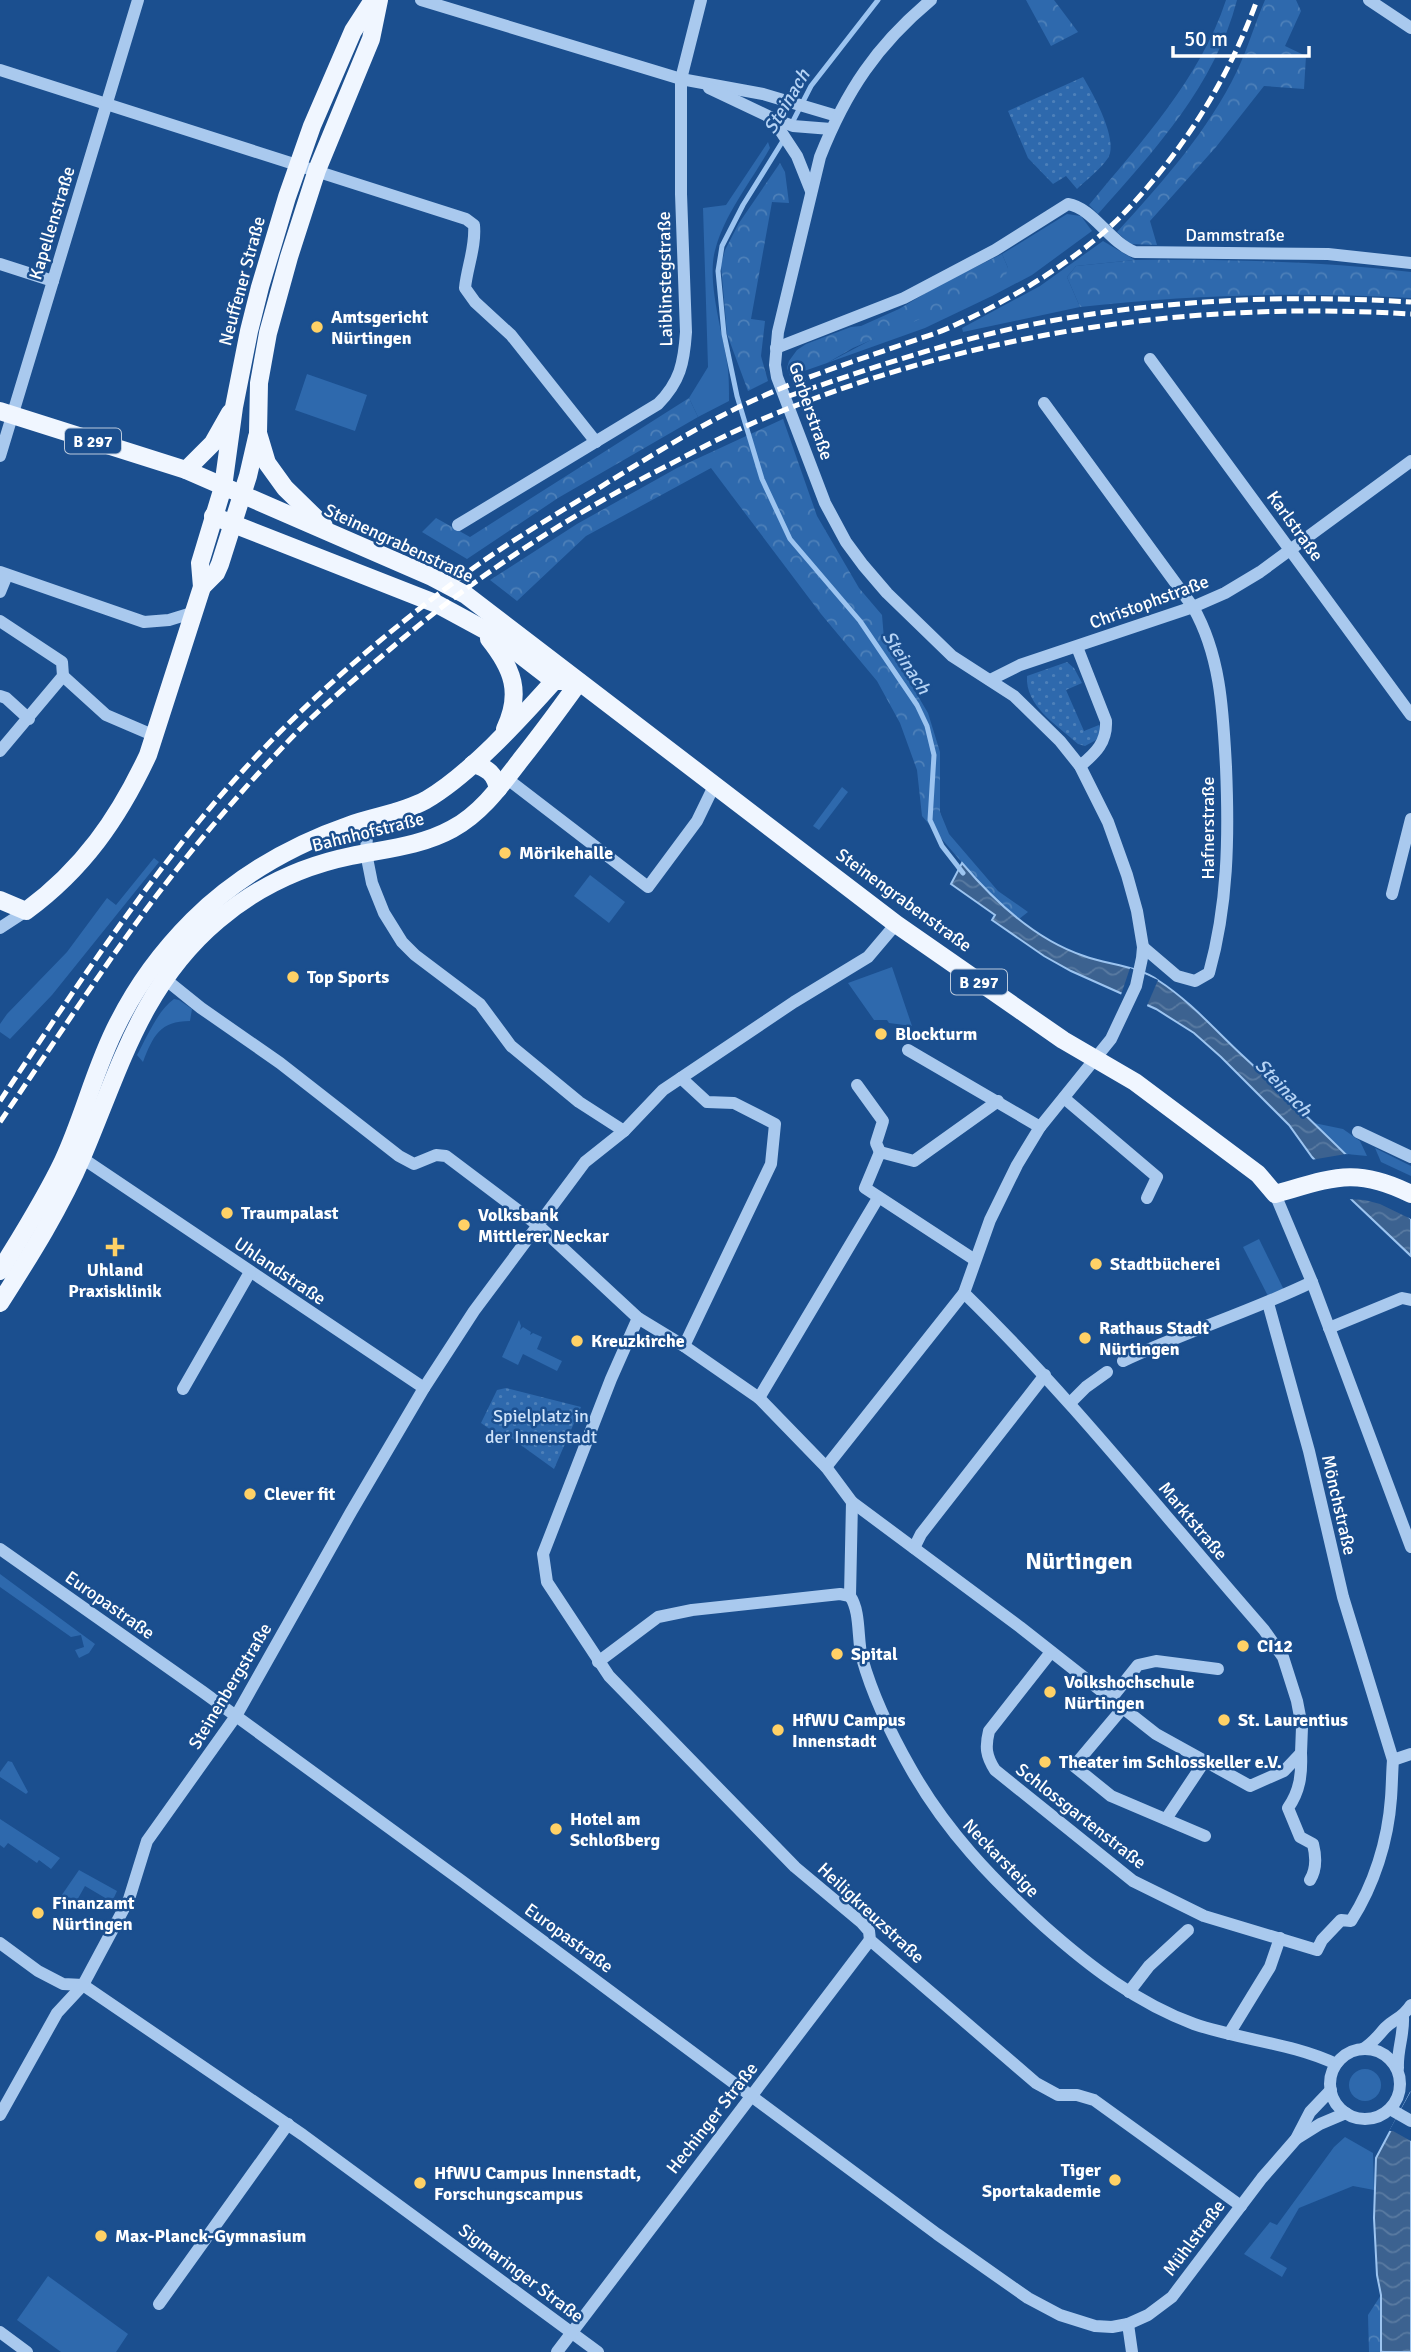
<svg xmlns="http://www.w3.org/2000/svg" width="1411" height="2352" font-family="Signika,sans-serif">
	<style>
		.grass { fill: #2e69ad }
		.forest { fill: url(#forest-crowns) }
		.park { fill: url(#park-dots) }
		.water { fill: url(#water-waves); stroke: #9cc4f0; stroke-width: 2 }
		.pier { fill: #1b4f8f }
		.lines { fill: none; stroke-linecap: round; stroke-linejoin: round }
		.stream { stroke: #9cc4f0; stroke-width: 5 }
		.minor { stroke: #a9c9ee; stroke-width: 12 }
		.major { stroke: #f0f6ff; stroke-width: 18 }
		.rail { stroke: #fff; stroke-width: 5; stroke-dasharray: 12 5; stroke-linecap: butt }
		.poi-dot { fill: #ffd166; stroke: #1b4f8f; stroke-width: 2.5 }
		.labels { text-anchor: middle; stroke-width: 5; stroke-linejoin: round; paint-order: stroke }
		.shield { fill: #1b4f8f; stroke: #bbcadd; stroke-width: 2 }
		.shield-label { font-size: 16px; font-weight: bold; fill: #fff }
		.street-label { font-size: 18px; fill: #fff; stroke: #1b4f8f }
		.poi-label { font-size: 18px; font-weight: bold; fill: #fff; stroke: #1b4f8f; text-anchor: start }
		.park-label { font-size: 18px; fill: #cfe3fa; stroke: #1b4f8f }
		.water-label { font-size: 19px; font-style: italic; fill: #b5d3f5; stroke: #1b4f8f }
		.district-label { font-size: 24px; font-weight: bold; fill: #fff; stroke: #1b4f8f }
	</style>
	<defs>
		<pattern id="forest-crowns" width="20" height="18" patternUnits="userSpaceOnUse" patternTransform="scale(1.75)"><rect width="20" height="18" fill="#2e69ad"/><path d="M2 6a3 3 0 1 1 6 0M12 15a3 3 0 1 1 6 0" fill="none" stroke="#4d80b9"/></pattern>
		<pattern id="park-dots" width="8" height="8" patternUnits="userSpaceOnUse" patternTransform="scale(1.75)"><rect width="8" height="8" fill="#2e69ad"/><path d="M2 2h.1M6 6h.1" fill="none" stroke="#4d80b9" stroke-width="1.8" stroke-linecap="round"/></pattern>
		<pattern id="water-waves" width="16" height="10" patternUnits="userSpaceOnUse" patternTransform="scale(1.75)"><rect width="16" height="10" fill="#3c6290"/><path d="M0 5q4-4 8 0t8 0" fill="none" stroke="#597aa1"/></pattern>
	</defs>
	<rect width="100%" height="100%" fill="#1b4f8f"/>
	<g class="grass">
		<path d="M768 142 770 148C752 180 726 212 716 247 705 280 724 335 728 369 729 380 729 391 729 401L698 417 689 398 708 367 703 208 726 205Z"/>
		<path d="M1067 214 1081 216 1092 231 1032 275 992 296 925 328 827 363 1008 268 1002 254Z"/>
		<path d="M1103 241 1135 260 1076 266 1067 277 1080 307 963 332 962 328 1040 286Z"/>
		<path d="M307 374 367 395 355 431 295 410Z"/>
		<path d="M842 787 848 792 819 830 813 826Z"/>
		<path d="M154 858 159 862 52 995 10 1039 0 1032V1024L7 1014 67 952 107 898 116 905Z"/>
		<path d="M590 875 625 902 609 923 574 896Z"/>
		<path d="M892 967 912 1026 889 1023 887 1020H874L848 983Z"/>
		<path d="M174 999 179 1000 192 1009 190 1021C160 1021 153 1036 143 1062L137 1055C147 1037 158 1010 174 999Z"/>
		<path d="M1314 1123 1343 1129 1360 1141 1367 1156 1346 1154Z"/>
		<path d="M1375 1148 1411 1166V1176L1381 1162Z"/>
		<path d="M1259 1239 1284 1290 1269 1298 1243 1247Z"/>
		<path d="M519 1320 521 1326 520 1330 523 1327 531 1332 530 1335 533 1333 542 1337 537 1349 562 1361 557 1371 523 1354 518 1365 502 1357Z"/>
		<path d="M0 1574 95 1644 89 1653 79 1658 75 1650 84 1647 81 1635 71 1637 0 1587Z"/>
		<path d="M8 1761 12 1762 28 1792 26 1794 0 1777V1772Z"/>
		<path d="M0 1819 60 1858 51 1869 39 1860 37 1863 8 1843 4 1848 0 1845Z"/>
		<path d="M79 1870 117 1891 112 1902 85 1886 71 1911 57 1902Z"/>
		<circle cx="1365" cy="2085" r="16"/>
		<path d="M1345 2137 1373 2153 1374 2190 1353 2186 1299 2208 1270 2258 1287 2268 1282 2277 1244 2254 1270 2222 1277 2225 1334 2147Z"/>
		<path d="M48 2276 128 2334 116 2352H61L17 2320Z"/>
	</g>
	<g class="forest">
		<path d="M1026 0H1054L1078 32 1051 46Z"/>
		<path d="M1226 0H1237C1215 85 1155 150 1098 214L1089 205C1141 142 1200 79 1226 0Z"/>
		<path d="M1265 0H1296L1301 11 1285 46 1306 56 1304 89 1264 86 1216 147 1150 221 1157 245 1130 244 1117 232C1162 183 1208 131 1237 71 1248 48 1255 23 1265 0Z"/>
		<path d="M780 163 785 172 789 203 772 202 751 319 765 321 761 356 768 381 748 391 727 334 721 265 725 250 739 223Z"/>
		<path d="M1002 254 1008 268 1006 275 950 306 853 348 827 363 790 376 787 368 789 361 797 350 806 344 851 327 861 326 899 309 941 284Z"/>
		<path d="M1135 260C1227 259 1319 261 1411 272V298C1298 292 1192 294 1080 307L1067 277 1076 266Z"/>
		<path d="M689 398 698 417 558 498 467 559 422 532 436 518 470 537Z"/>
		<path d="M783 419 817 516 859 588 882 615 884 639 928 713 940 752V812L949 834 998 891 1028 912 1019 919 989 894 922 816 917 770 900 723 877 681 821 614 711 468 586 536 517 601 490 580 577 524 677 468Z"/>
		<path d="M1381 2295V2352H1369L1368 2315Z"/>
	</g>
	<g class="park">
		<path d="M1083 77C1093 94 1119 140 1108 158 1101 169 1086 180 1077 189L1066 176 1053 184 1028 158 1008 111Z"/>
		<path d="M1067 662 1074 668 1082 683 1066 690 1084 731 1099 725 1101 732 1098 739 1085 746 1078 744C1057 725 1025 706 1027 676Z"/>
		<path d="M506 1388 581 1407 554 1469 507 1435 504 1439 481 1423 497 1390Z"/>
	</g>
	<g class="water">
		<path d="M962 863C994 901 1036 940 1084 956 1108 965 1137 965 1159 981 1190 1001 1216 1031 1243 1056 1300 1109 1356 1164 1411 1219V1256L1353 1201 1312 1157 1289 1125 1221 1057 1194 1033 1156 1009 1071 971 1044 956 992 920 995 915 951 884Z"/>
		<path d="M1411 2092V2352H1381V2295L1377 2275 1374 2218 1376 2158Z"/>
	</g>
	<g class="pier">
		<path d="M1130 968 1158 980 1146 1008 1121 995Z"/>
		<path d="M1346 1154 1351 1155 1411 1214V1219L1380 1204 1365 1200 1347 1199 1311 1160Z"/>
		<path d="M1411 2091V2141L1393 2131H1389Z"/>
	</g>
	<g class="lines">
		<g class="stream">
			<path d="M792 123 811 86 878 0"/>
			<path d="M784 139 743 205 722 246 718 271 724 334 737 396 762 479 790 539 860 621 917 705 927 726 934 755 930 820 942 846 963 873"/>
		</g>
		<g class="minor">
			<path d="M421 0 681 79 763 94 837 116"/>
			<path d="M1369 0 1411 28"/>
			<path d="M0 70 466 219 474 225C476 247 467 267 465 288L475 302 511 335 596 442"/>
			<path d="M709 88 772 118 793 126 831 129"/>
			<path d="M772 118 797 156 811 191"/>
			<path d="M0 264 53 281"/>
			<path d="M776 348 904 298 995 250 1068 204C1093 208 1109 242 1135 252L1328 254 1411 263"/>
			<path d="M1150 359 1411 715"/>
			<path d="M1044 403 1193 607C1221 656 1223 712 1226 767 1229 837 1228 905 1209 973L1195 981 1177 976 1143 947"/>
			<path d="M0 456 138 0"/>
			<path d="M458 525 658 404C680 382 684 363 686 332L681 194V79L701 0"/>
			<path d="M0 572 144 622 169 620 195 612"/>
			<path d="M0 592 7 575"/>
			<path d="M0 621 62 662 63 676 0 751"/>
			<path d="M1077 647 1106 721C1107 742 1096 753 1080 766"/>
			<path d="M63 676 106 715 155 736"/>
			<path d="M990 680 1020 665 1193 607 1225 593 1260 572 1411 461"/>
			<path d="M0 696 6 698 29 719"/>
			<path d="M506 778 648 887 697 821 714 786"/>
			<path d="M368 819 366 853 372 883 384 913 402 942 415 955 480 1004 511 1046 579 1102 624 1131"/>
			<path d="M1392 894 1411 819"/>
			<path d="M0 928 26 911"/>
			<path d="M165 979 201 1008 280 1063 399 1156 414 1164 436 1155 446 1156 539 1226 638 1318 684 1346 759 1398 826 1467 852 1502 1020 1627 1156 1734 1250 1786 1284 1771 1301 1753 1302 1727 1297 1701 1283 1657 1264 1630C1165 1517 1072 1398 964 1293"/>
			<path d="M908 1050 1040 1127"/>
			<path d="M681 1078 707 1102 734 1103 775 1124 771 1164 684 1346"/>
			<path d="M857 1085 883 1121 876 1143 880 1152"/>
			<path d="M1064 1098 1157 1177 1147 1198"/>
			<path d="M1358 1132 1411 1157"/>
			<path d="M82 1158 424 1388"/>
			<path d="M1275 1194 1312 1282 1411 1547"/>
			<path d="M975 1260 865 1188 880 1152 914 1161 998 1101"/>
			<path d="M1268 1303 1309 1451 1343 1597 1393 1760"/>
			<path d="M638 1318 611 1379 543 1554 547 1582 609 1676 795 1867 862 1923 869 1931 870 1940 1036 2083 1058 2095H1077L1094 2100 1241 2206"/>
			<path d="M1329 1328 1402 1298 1411 1300"/>
			<path d="M1123 1361C1184 1332 1250 1312 1312 1282"/>
			<path d="M183 1389 250 1272"/>
			<path d="M759 1398 878 1198"/>
			<path d="M1070 1403 1086 1387 1107 1372"/>
			<path d="M826 1467 964 1293 990 1220 1017 1165 1040 1127 1111 1039 1136 986 1142 958 1143 947 1137 911 1127 875 1108 822 1080 766 1060 741 1014 696 952 656 887 593 863 565 846 542 825 503 777 377 775 365 778 332 820 157C846 91 877 45 931 0"/>
			<path d="M852 1502 850 1596C861 1612 857 1639 862 1658 873 1697 891 1734 911 1769 946 1831 992 1879 1044 1926 1089 1966 1137 2003 1194 2024 1240 2040 1292 2043 1336 2064"/>
			<path d="M914 1548 921 1534 1045 1375"/>
			<path d="M0 1549 203 1692 462 1881 937 2234 1028 2298 1060 2315 1095 2326 1112 2327 1128 2324 1148 2315 1172 2297 1262 2178 1296 2139 1310 2112 1331 2090"/>
			<path d="M1051 1652 989 1731C985 1747 986 1756 995 1770L1133 1881 1204 1916 1317 1950 1322 1940 1341 1920 1351 1921C1374 1885 1388 1841 1391 1798 1392 1785 1392 1772 1393 1760L1411 1754"/>
			<path d="M598 1662 658 1617 692 1610 840 1594 850 1596"/>
			<path d="M1110 1700 1138 1665 1156 1661 1218 1669"/>
			<path d="M1122 1709 1074 1766 1111 1796 1205 1836"/>
			<path d="M1301 1753C1302 1774 1300 1791 1288 1808L1300 1837 1313 1844C1316 1856 1317 1869 1310 1880"/>
			<path d="M1166 1819 1204 1762"/>
			<path d="M0 1943 38 1971 63 1984 83 1985 303 2135 598 2352"/>
			<path d="M1129 1992 1149 1966 1188 1930"/>
			<path d="M1229 2034 1270 1967 1280 1938"/>
			<path d="M1363 2049C1373 2043 1377 2037 1385 2028 1395 2018 1402 2019 1411 2005"/>
			<circle cx="1365" cy="2084" r="35"/>
			<path d="M1398 2068C1397 2050 1404 2035 1403 2017"/>
			<path d="M1390 2109 1411 2121"/>
			<path d="M0 2115 57 2013 83 1985 129 1899 147 1841 236 1716 351 1512 424 1388 474 1311 585 1162 624 1131 663 1090 794 1002 868 957 896 924"/>
			<path d="M1296 2139 1320 2124 1346 2113"/>
			<path d="M159 2304 288 2124"/>
			<path d="M1128 2324 1132 2352"/>
			<path d="M0 2332 27 2352"/>
			<path d="M557 2352 870 1940"/>
		</g>
		<g class="major">
			<path d="M0 411 186 470 432 577 466 595 896 924 1063 1040 1135 1082 1258 1174 1275 1194C1332 1178 1355 1166 1411 1194"/>
			<path d="M186 470 213 443 230 413"/>
			<path d="M213 516 437 604 496 636 554 681H565"/>
			<path d="M324 526 285 488 267 463 258 433 259 383 268 333 289 257 317 170 371 39 379 0"/>
			<path d="M202 587 216 573 220 564 248 476 257 437"/>
			<path d="M489 639C513 669 522 693 505 729"/>
			<path d="M473 764C488 768 495 774 498 789"/>
			<path d="M0 900 26 911C83 869 118 819 148 755L202 587 200 563 223 487 234 407 249 331 260 287 287 197 312 126 353 31 373 0"/>
			<path d="M0 1271C22 1235 45 1199 63 1161 84 1116 95 1067 118 1023 137 985 163 950 193 920 237 877 292 845 350 825 375 816 402 813 426 800 469 775 520 719 554 681"/>
			<path d="M0 1303C30 1256 61 1207 83 1155 120 1068 142 984 218 920 256 888 302 866 351 856 385 849 421 846 452 829 482 813 502 784 522 758 542 733 561 707 579 682"/>
		</g>
		<g class="rail">
			<path d="M789 396C868 369 947 342 1029 325 1155 300 1283 294 1411 302"/>
			<path d="M0 1101C64 1005 127 909 200 820 278 725 373 641 472 569 516 537 564 510 610 481 659 451 708 420 761 397 805 377 852 362 898 346 917 339 937 334 955 325 1011 300 1084 256 1126 211 1184 150 1229 78 1257 0"/>
			<path d="M0 1122C52 1046 102 968 157 895 201 837 248 783 298 731 328 701 362 673 395 645 474 578 560 521 653 473 686 456 719 438 753 423 961 334 1186 300 1411 314"/>
		</g>
	</g>
	<g class="poi-dot">
		<circle cx="317" cy="327" r="7"/>
		<circle cx="505" cy="853" r="7"/>
		<circle cx="293" cy="977" r="7"/>
		<circle cx="881" cy="1034" r="7"/>
		<circle cx="227" cy="1213" r="7"/>
		<circle cx="464" cy="1225" r="7"/>
		<path d="M111.5 1236.5h7v7h7v7h-7v7h-7v-7h-7v-7h7z"/>
		<circle cx="1096" cy="1264" r="7"/>
		<circle cx="1085" cy="1338" r="7"/>
		<circle cx="577" cy="1341" r="7"/>
		<circle cx="250" cy="1494" r="7"/>
		<circle cx="1243" cy="1646" r="7"/>
		<circle cx="837" cy="1654" r="7"/>
		<circle cx="1050" cy="1692" r="7"/>
		<circle cx="1224" cy="1720" r="7"/>
		<circle cx="778" cy="1730" r="7"/>
		<circle cx="1045" cy="1762" r="7"/>
		<circle cx="556" cy="1829" r="7"/>
		<circle cx="38" cy="1913" r="7"/>
		<circle cx="1115" cy="2180" r="7"/>
		<circle cx="420" cy="2183" r="7"/>
		<circle cx="101" cy="2236" r="7"/>
	</g>
	<g class="labels">
		<g class="shield">
			<rect x="65" y="428.5" width="56" height="25" rx="5"/>
			<rect x="951" y="969.5" width="56" height="25" rx="5"/>
		</g>
		<g class="shield-label">
			<text x="93" y="447">B 297</text>
			<text x="979" y="988">B 297</text>
		</g>
		<g class="street-label">
			<text transform="translate(52 223) rotate(-73)" y="6">Kapellenstraße</text>
			<text x="1235" y="241">Dammstraße</text>
			<text transform="translate(665 279) rotate(-91)" y="6">Laiblinstegstraße</text>
			<text transform="translate(242 281) rotate(-75)" y="6">Neuffener Straße</text>
			<text transform="translate(811 411) rotate(71)" y="6">Gerberstraße</text>
			<text transform="translate(1295 526) rotate(54)" y="6">Karlstraße</text>
			<text transform="translate(399 543) rotate(25)" y="6">Steinengrabenstraße</text>
			<text transform="translate(1149 602) rotate(-20)" y="6">Christophstraße</text>
			<text transform="translate(1208 828) rotate(-90)" y="6">Hafnerstraße</text>
			<text transform="translate(368 832) rotate(-14)" y="6">Bahnhofstraße</text>
			<text transform="translate(904 900) rotate(36)" y="6">Steinengrabenstraße</text>
			<text transform="translate(280 1271) rotate(34)" y="6">Uhlandstraße</text>
			<text transform="translate(1339 1505) rotate(77)" y="6">Mönchstraße</text>
			<text transform="translate(1193 1521) rotate(50)" y="6">Marktstraße</text>
			<text transform="translate(110 1605) rotate(35)" y="6">Europastraße</text>
			<text transform="translate(230 1686) rotate(-59)" y="6">Steinenbergstraße</text>
			<text transform="translate(1081 1816) rotate(38)" y="6">Schlossgartenstraße</text>
			<text transform="translate(1001 1858) rotate(46)" y="6">Neckarsteige</text>
			<text transform="translate(871 1913) rotate(43)" y="6">Heiligkreuzstraße</text>
			<text transform="translate(569 1938) rotate(36)" y="6">Europastraße</text>
			<text transform="translate(712 2118) rotate(-52)" y="6">Hechinger Straße</text>
			<text transform="translate(1194 2238) rotate(-53)" y="6">Mühlstraße</text>
			<text transform="translate(521 2273) rotate(37)" y="6">Sigmaringer Straße</text>
		</g>
		<g class="poi-label">
			<text x="331" y="323">Amtsgericht<tspan x="331" dy="21">Nürtingen</tspan></text>
			<text x="519" y="859">Mörikehalle</text>
			<text x="307" y="983">Top Sports</text>
			<text x="895" y="1040">Blockturm</text>
			<text x="241" y="1219">Traumpalast</text>
			<text x="478" y="1221">Volksbank<tspan x="478" dy="21">Mittlerer Neckar</tspan></text>
			<text x="1110" y="1270">Stadtbücherei</text>
			<text x="115" y="1276" text-anchor="middle">Uhland<tspan x="115" dy="21">Praxisklinik</tspan></text>
			<text x="1099" y="1334">Rathaus Stadt<tspan x="1099" dy="21">Nürtingen</tspan></text>
			<text x="591" y="1347">Kreuzkirche</text>
			<text x="264" y="1500">Clever fit</text>
			<text x="1257" y="1652">CI12</text>
			<text x="851" y="1660">Spital</text>
			<text x="1064" y="1688">Volkshochschule<tspan x="1064" dy="21">Nürtingen</tspan></text>
			<text x="792" y="1726">HfWU Campus<tspan x="792" dy="21">Innenstadt</tspan></text>
			<text x="1238" y="1726">St. Laurentius</text>
			<text x="1059" y="1768">Theater im Schlosskeller e.V.</text>
			<text x="570" y="1825">Hotel am<tspan x="570" dy="21">Schloßberg</tspan></text>
			<text x="52" y="1909">Finanzamt<tspan x="52" dy="21">Nürtingen</tspan></text>
			<text x="1101" y="2176" text-anchor="end">Tiger<tspan x="1101" dy="21">Sportakademie</tspan></text>
			<text x="434" y="2179">HfWU Campus Innenstadt,<tspan x="434" dy="21">Forschungscampus</tspan></text>
			<text x="115" y="2242">Max-Planck-Gymnasium</text>
		</g>
		<g class="park-label">
			<text x="541" y="1422">Spielplatz in<tspan x="541" dy="21">der Innenstadt</tspan></text>
		</g>
		<g class="water-label">
			<text transform="translate(786 101) rotate(-59)" y="7">Steinach</text>
			<text transform="translate(907 662) rotate(57)" y="7">Steinach</text>
			<text transform="translate(1284 1087) rotate(46)" y="7">Steinach</text>
		</g>
		<g class="district-label">
			<text x="1079" y="1569">Nürtingen</text>
		</g>
	</g>
	<path d="M1173 46v10h136v-10" fill="none" stroke="#ffffff" stroke-width="3.5"/>
	<text x="1184" y="46" font-size="21" fill="#ffffff" stroke="#1b4f8f" stroke-width="5" paint-order="stroke">50 m</text>
</svg>
